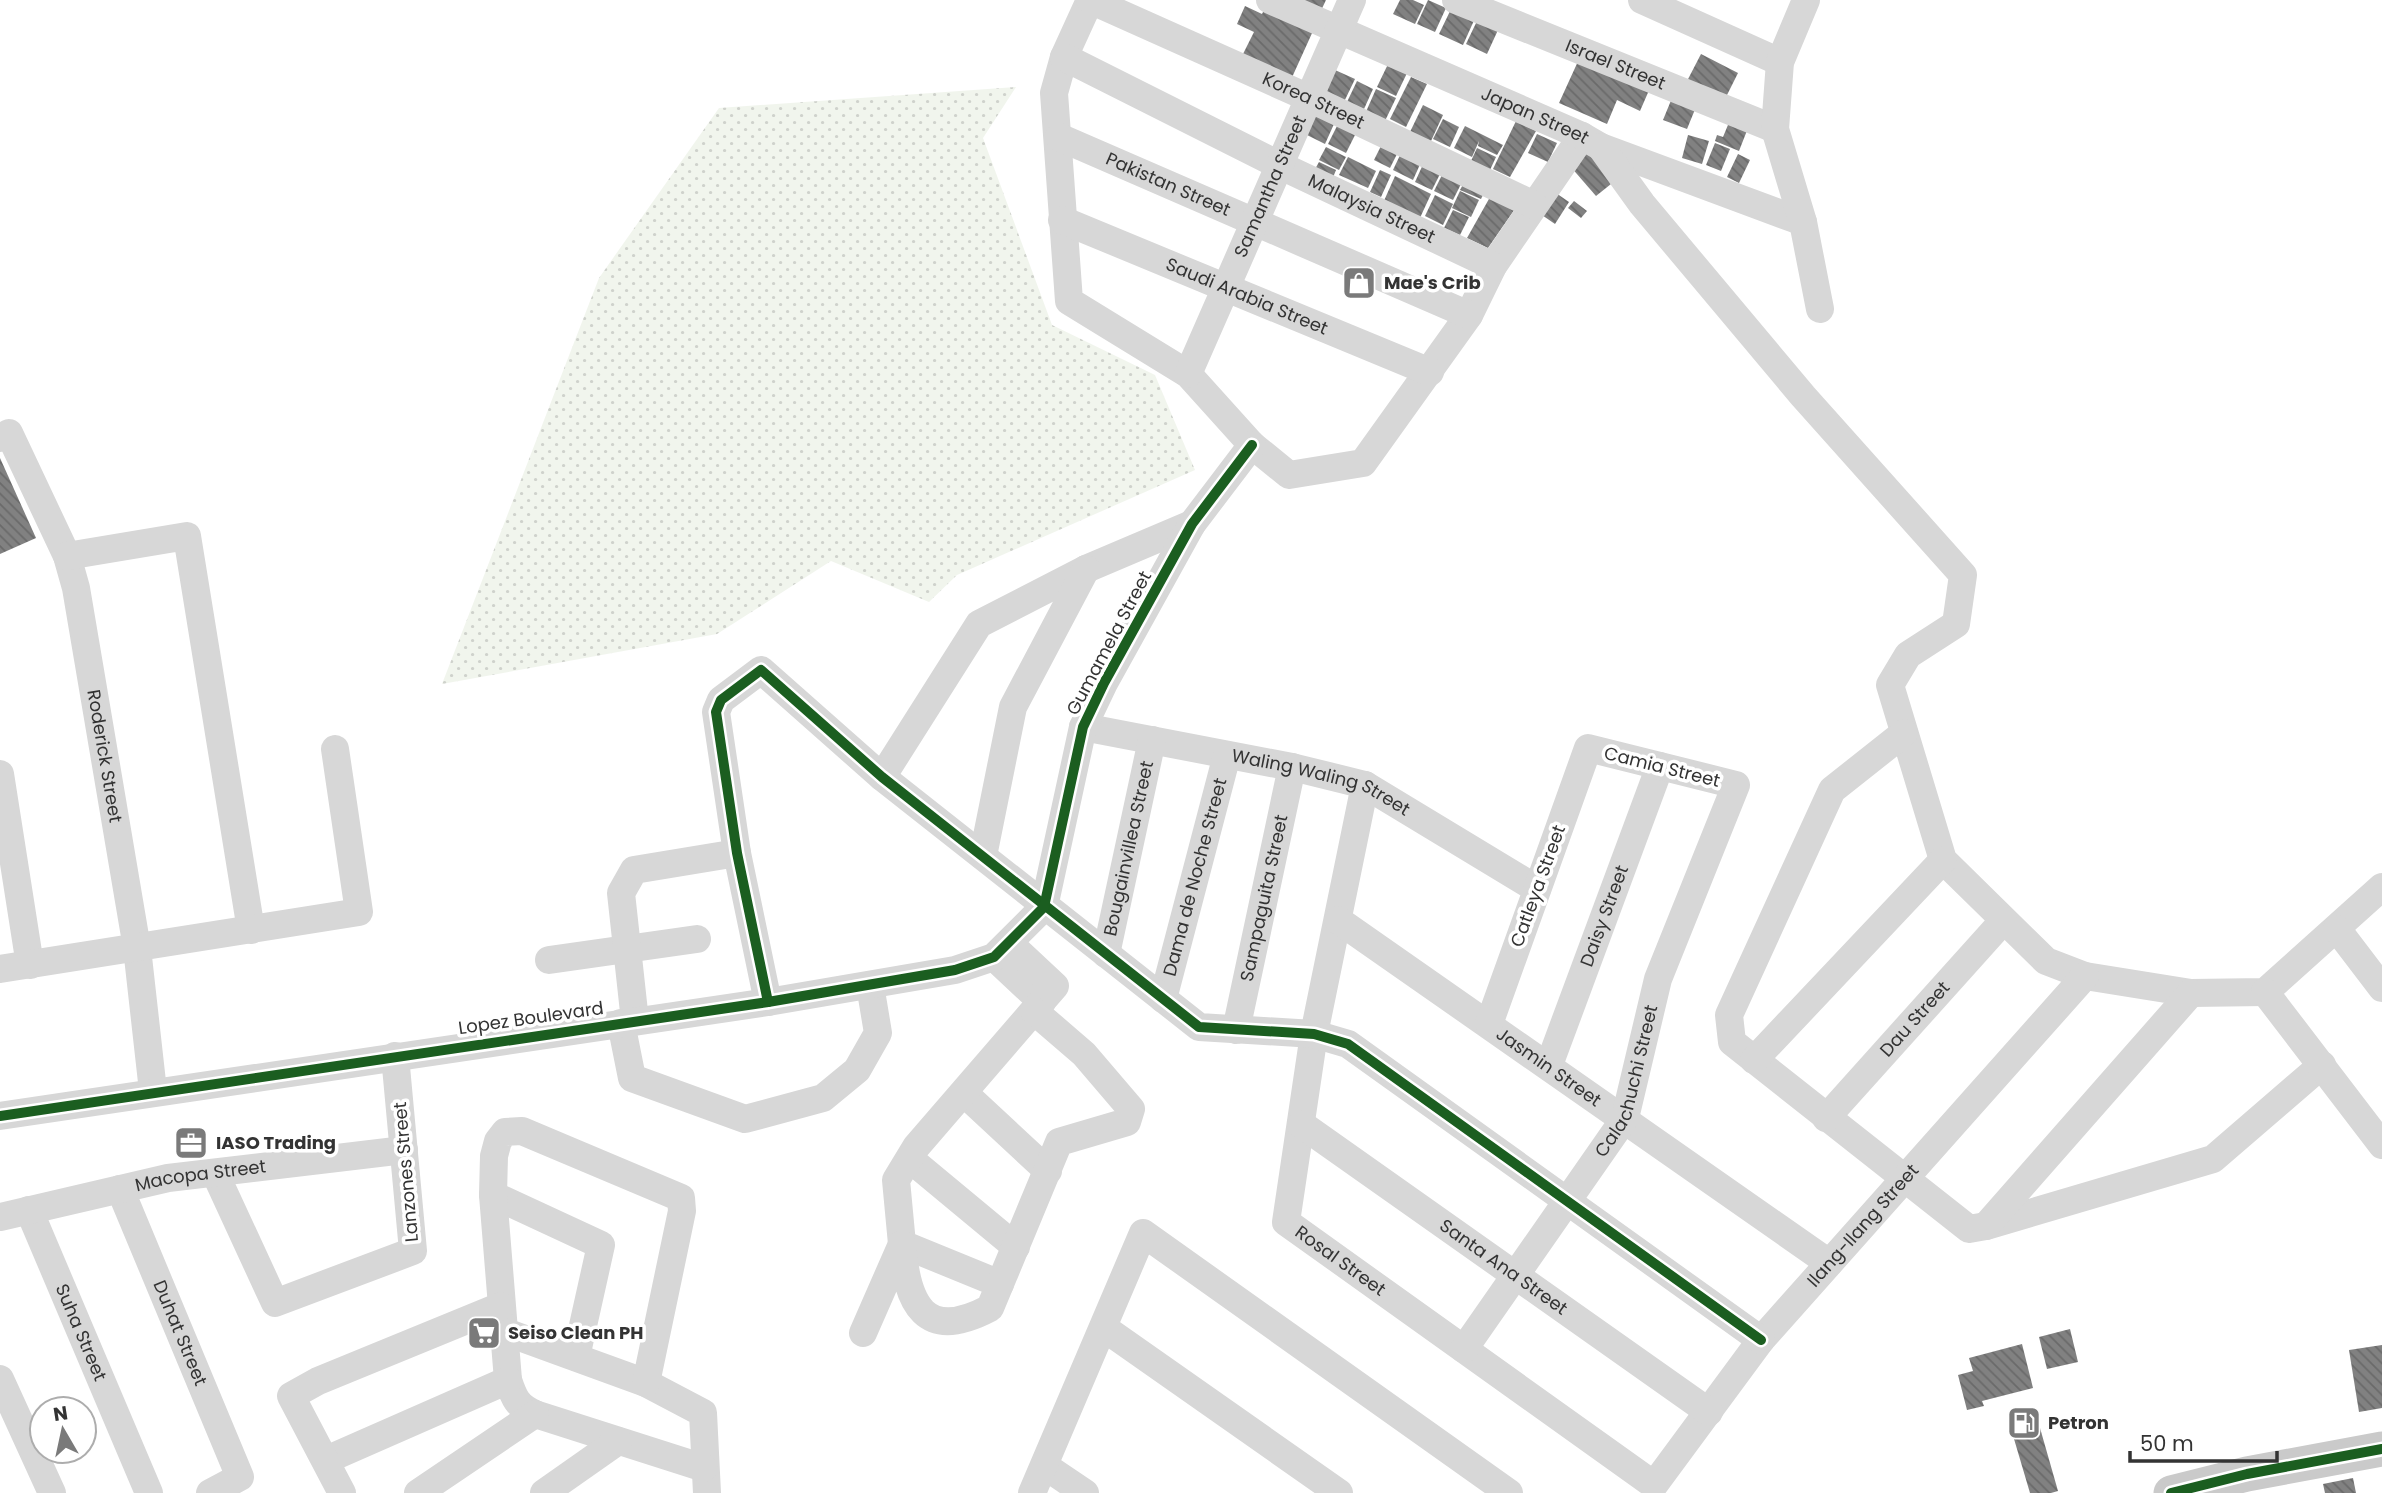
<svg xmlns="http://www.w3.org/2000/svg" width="2382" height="1493" font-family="Poppins,sans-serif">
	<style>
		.grass { fill: url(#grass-dots) }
		.building { fill: url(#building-back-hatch) }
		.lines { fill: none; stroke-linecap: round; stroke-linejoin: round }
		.minor { stroke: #d7d7d7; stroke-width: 28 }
		.major { stroke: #cacaca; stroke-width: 35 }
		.cycleway-casing { stroke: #fff; stroke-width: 15 }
		.cycleway { stroke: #1b5e20; stroke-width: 10 }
		.labels { text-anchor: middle; stroke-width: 7; stroke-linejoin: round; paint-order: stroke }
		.street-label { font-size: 18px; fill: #333; stroke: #fff }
		.poi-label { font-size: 18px; font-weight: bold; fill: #333; stroke: #fff; text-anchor: start }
	</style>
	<defs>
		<pattern id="grass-dots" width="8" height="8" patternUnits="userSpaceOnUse" patternTransform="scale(1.75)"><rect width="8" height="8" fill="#f1f5ed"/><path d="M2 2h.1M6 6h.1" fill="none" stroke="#cfd2cc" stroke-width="1.8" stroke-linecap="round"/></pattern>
		<pattern id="building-back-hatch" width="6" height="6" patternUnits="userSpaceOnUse" patternTransform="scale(1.75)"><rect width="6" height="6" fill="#818181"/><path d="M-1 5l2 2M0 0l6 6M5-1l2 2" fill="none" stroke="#6a6a6a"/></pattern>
	</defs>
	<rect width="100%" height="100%" fill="#fff"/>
	<path class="grass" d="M1016 87 983 138 1052 325 1155 375 1195 470 957 575 929 602 831 561 717 634 442 684 599 278 719 108Z"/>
	<g class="building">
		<path d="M1282 0H1326L1318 17Z"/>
		<path d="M1400 0H1413L1424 5 1415 24 1393 14Z"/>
		<path d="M1428 0 1446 8 1435 32 1417 24Z"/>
		<path d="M1453 5 1476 16 1463 45 1439 34Z"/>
		<path d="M1245 6 1262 14 1265 8 1313 31 1289 84 1242 56 1254 32 1237 24Z"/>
		<path d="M1477 21 1498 30 1487 54 1466 44Z"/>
		<path d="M1701 54 1738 73 1724 101 1686 83Z"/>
		<path d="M1580 57 1650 88 1640 111 1617 100 1607 124 1559 103Z"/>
		<path d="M1389 62 1408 71 1396 96 1377 87Z"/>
		<path d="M1335 70 1355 79 1343 104 1323 95Z"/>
		<path d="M1411 77 1427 84 1406 127 1390 119Z"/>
		<path d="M1357 81 1373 89 1364 109 1347 102Z"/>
		<path d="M1376 89 1396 98 1384 123 1365 114Z"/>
		<path d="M1672 98 1696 107 1687 129 1663 120Z"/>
		<path d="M1423 105 1443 115 1431 141 1410 132Z"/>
		<path d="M1312 114 1334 124 1325 144 1303 133Z"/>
		<path d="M1443 119 1459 127 1450 147 1433 139Z"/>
		<path d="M1730 120 1748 128 1739 151 1715 141 1717 135 1723 137Z"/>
		<path d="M1516 121 1536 131 1510 177 1493 169Z"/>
		<path d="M1338 124 1356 133 1346 153 1328 144Z"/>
		<path d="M1465 126 1503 145 1497 155 1478 146 1479 141 1472 157 1454 148Z"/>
		<path d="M1537 134 1557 143 1548 162 1528 153Z"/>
		<path d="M1688 135 1709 141 1702 164 1682 158Z"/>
		<path d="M1383 142 1399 150 1390 168 1374 160Z"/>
		<path d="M1715 143 1730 149 1721 171 1706 165Z"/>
		<path d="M1326 147 1346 157 1339 170 1319 160Z"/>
		<path d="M1477 148 1496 157 1490 170 1471 161Z"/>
		<path d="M1590 150 1616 180 1596 196 1570 166Z"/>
		<path d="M1402 151 1422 160 1413 180 1393 170Z"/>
		<path d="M1738 154 1750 160 1739 183 1727 177Z"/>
		<path d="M1348 157 1376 171 1368 188 1339 175Z"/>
		<path d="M1425 160 1443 168 1432 190 1415 182Z"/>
		<path d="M1319 162 1336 170 1332 180 1314 171Z"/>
		<path d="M1446 167 1465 176 1453 200 1434 191Z"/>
		<path d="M1380 170 1391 175 1381 197 1370 192Z"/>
		<path d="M1395 176 1431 194 1419 220 1383 203Z"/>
		<path d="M1467 177 1487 187 1481 199 1460 190Z"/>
		<path d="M1494 190 1519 203 1488 248 1467 238Z"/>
		<path d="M1460 191 1479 200 1471 217 1452 208Z"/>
		<path d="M1553 191 1569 202 1555 224 1539 213Z"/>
		<path d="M1435 195 1453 204 1443 225 1425 216Z"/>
		<path d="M1574 201 1587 211 1581 218 1568 208Z"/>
		<path d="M1453 210 1469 217 1460 235 1444 228Z"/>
		<path d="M0 458 36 538 0 554Z"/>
		<path d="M2070 1329 2078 1362 2047 1369 2039 1337Z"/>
		<path d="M2022 1344 2033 1388 1982 1401 1984 1406 1967 1410 1958 1375 1973 1371 1969 1358Z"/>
		<path d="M2382 1345V1408L2359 1412 2349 1350Z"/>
		<path d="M2036 1414 2058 1491 2051 1493H2030L2009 1422Z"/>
		<path d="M2353 1478 2356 1493H2325L2323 1484Z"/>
	</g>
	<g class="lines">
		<g class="minor">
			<path d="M1090 0 1064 57 1054 93 1069 301 1188 374 1252 445 1289 475 1363 463 1469 315 1493 266 1582 136"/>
			<path id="s1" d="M1090 0 1309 98 1534 205"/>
			<path id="s2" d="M1270 0 1582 136 1601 147 1803 222"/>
			<path id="s3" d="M1456 0 1775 129"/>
			<path d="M1642 0 1780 62"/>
			<path d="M1806 0 1780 62 1775 129 1803 222 1820 309"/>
			<path id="s4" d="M1064 57 1279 165 1493 266"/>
			<path id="s5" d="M1059 137 1469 315"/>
			<path d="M1601 147 1642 204 1803 396 1963 575 1956 624 1908 655 1890 685 1943 860 2046 961 2085 976 2191 993 2265 992 2382 887"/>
			<path id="s6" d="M1062 220 1430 372"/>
			<path id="s7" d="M1188 374 1352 0"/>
			<path id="s8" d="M0 438 9 433 67 556 76 588 137 948 153 1091"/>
			<path d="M67 556 187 536 251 930"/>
			<path id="s9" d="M1083 727 1292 767 1365 785 1537 889"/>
			<path d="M1904 733 1832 790 1729 1015 1732 1042 1969 1229 1986 1226 2213 1159 2322 1065"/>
			<path d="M0 774 30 965"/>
			<path d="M882 777 979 624 1086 569 1192 524"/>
			<path id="s10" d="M1365 785 1314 1034 1286 1222 1654 1485 1761 1340 2085 976"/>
			<path d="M983 856 1013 707 1086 569"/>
			<path id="s11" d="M1338 920 1829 1263"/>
			<path d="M2337 929 2382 988"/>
			<path id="s12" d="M1106 954 1152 740"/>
			<path d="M994 957 1042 1002"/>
			<path d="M549 960 697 939"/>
			<path d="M0 969 359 912 335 749"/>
			<path d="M2265 992 2382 1145"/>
			<path id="s13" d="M1163 999 1227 755"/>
			<path d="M768 1002 737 853 716 712 721 700 761 670 882 777 1199 1027 1314 1034 1348 1044 1761 1340"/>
			<path d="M635 1021 621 893 634 870 737 853"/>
			<path d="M621 1023 632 1078 745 1119 823 1098 857 1070 878 1033 870 985"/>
			<path id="s14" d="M1236 1030 1292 767"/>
			<path d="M1754 1060 1943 860"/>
			<path id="s15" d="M1549 1065 1660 766"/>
			<path d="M964 1093 1048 1171"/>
			<path d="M0 1116 768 1002 955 970 994 957 1044 907 1083 727 1104 683 1192 524 1252 445"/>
			<path id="s16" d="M1826 1118 2003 921"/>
			<path id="s17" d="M1301 1124 1709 1412"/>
			<path d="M910 1159 1016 1247"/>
			<path d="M215 1173 275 1303 413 1251 395 1056"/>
			<path id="s18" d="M120 1189 240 1477 210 1493"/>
			<path d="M493 1195 601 1245 576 1357"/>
			<path id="s19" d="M29 1210 149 1493"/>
			<path id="s20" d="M0 1217 168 1178 404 1150"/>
			<path d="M1986 1226 2191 993"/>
			<path d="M1000 1284 902 1244 896 1180 916 1147 1055 986 1009 943"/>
			<path d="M1104 1328 1339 1493"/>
			<path d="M503 1331 646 1383 703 1413 707 1493"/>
			<path d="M863 1333 902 1244C907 1304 924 1343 990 1308L1059 1142 1127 1122 1131 1109 1084 1054 1034 1011"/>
			<path id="s21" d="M1464 1349 1625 1118 1658 979 1736 785 1588 748 1489 1024"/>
			<path d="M0 1379 52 1493"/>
			<path d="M646 1383 682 1211 681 1198 522 1131 505 1132 498 1141 494 1156 493 1195 508 1380C514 1398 517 1406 535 1414L704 1468"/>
			<path d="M326 1460 508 1380"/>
			<path d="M1045 1466 1085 1493"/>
			<path d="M342 1493 291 1396 318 1381 501 1306"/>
			<path d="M418 1493 535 1414"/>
			<path d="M544 1493 618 1441"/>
			<path d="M1032 1493 1143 1233 1509 1493"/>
		</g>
		<path class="major" d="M2171 1493 2247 1474 2382 1449"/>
		<defs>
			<g id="cycleway">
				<path d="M768 1002 737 853 716 712 721 700 761 670 882 777 1199 1027 1314 1034 1348 1044 1761 1340"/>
				<path d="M0 1116 768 1002 955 970 994 957 1044 907 1083 727 1104 683 1192 524 1252 445"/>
				<path d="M2171 1493 2247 1474 2382 1449"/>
			</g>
		</defs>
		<use href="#cycleway" class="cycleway-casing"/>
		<use href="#cycleway" class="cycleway"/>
	</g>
	<defs>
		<symbol id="shop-square" viewBox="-11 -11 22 22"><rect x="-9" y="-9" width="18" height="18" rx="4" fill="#7a7a7a" stroke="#fff"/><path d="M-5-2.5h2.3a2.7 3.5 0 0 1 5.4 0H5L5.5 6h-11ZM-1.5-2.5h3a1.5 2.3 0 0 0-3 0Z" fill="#fff"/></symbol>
		<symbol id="office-square" viewBox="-11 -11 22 22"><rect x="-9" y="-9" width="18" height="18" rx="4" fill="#7a7a7a" stroke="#fff"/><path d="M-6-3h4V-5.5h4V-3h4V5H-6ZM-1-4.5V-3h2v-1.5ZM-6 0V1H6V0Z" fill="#fff"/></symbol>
		<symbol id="supermarket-square" viewBox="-11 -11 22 22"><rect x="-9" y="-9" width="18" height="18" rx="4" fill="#7a7a7a" stroke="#fff"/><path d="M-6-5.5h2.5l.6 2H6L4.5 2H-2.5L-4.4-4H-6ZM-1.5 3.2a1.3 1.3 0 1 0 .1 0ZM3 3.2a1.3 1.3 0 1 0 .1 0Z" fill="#fff"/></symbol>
		<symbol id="fuel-square" viewBox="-11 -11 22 22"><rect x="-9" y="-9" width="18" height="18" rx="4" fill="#7a7a7a" stroke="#fff"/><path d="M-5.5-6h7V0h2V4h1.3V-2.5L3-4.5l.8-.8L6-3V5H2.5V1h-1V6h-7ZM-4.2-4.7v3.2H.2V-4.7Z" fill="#fff"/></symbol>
	</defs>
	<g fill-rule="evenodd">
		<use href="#shop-square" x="1340" y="264" width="38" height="38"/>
		<use href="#office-square" x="172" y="1124" width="38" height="38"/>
		<use href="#supermarket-square" x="465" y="1314" width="38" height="38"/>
		<use href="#fuel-square" x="2005" y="1404" width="38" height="38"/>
	</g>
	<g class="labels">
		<g class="street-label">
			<text dy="6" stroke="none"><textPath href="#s3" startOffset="172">Israel Street</textPath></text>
			<text dy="6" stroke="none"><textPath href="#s1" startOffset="245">Korea Street</textPath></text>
			<text dy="6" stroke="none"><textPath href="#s2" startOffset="289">Japan Street</textPath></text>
			<text dy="6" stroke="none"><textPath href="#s5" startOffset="119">Pakistan Street</textPath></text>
			<text dy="6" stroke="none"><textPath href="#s7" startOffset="205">Samantha Street</textPath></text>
			<text dy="6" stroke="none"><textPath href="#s4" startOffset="343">Malaysia Street</textPath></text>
			<text dy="6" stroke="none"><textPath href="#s6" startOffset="200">Saudi Arabia Street</textPath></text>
			<text transform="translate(1109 643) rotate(-62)" y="6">Gumamela Street</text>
			<text dy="6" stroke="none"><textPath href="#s8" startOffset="350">Roderick Street</textPath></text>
			<text transform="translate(1662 767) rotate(14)" y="6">Camia Street</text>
			<text dy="6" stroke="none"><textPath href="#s9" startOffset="245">Waling Waling Street</textPath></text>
			<text dy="6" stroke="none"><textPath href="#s12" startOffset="108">Bougainvillea Street</textPath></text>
			<text dy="6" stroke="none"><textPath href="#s13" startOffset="126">Dama de Noche Street</textPath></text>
			<text transform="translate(1538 886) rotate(-70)" y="6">Catleya Street</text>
			<text dy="6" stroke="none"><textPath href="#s14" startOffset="135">Sampaguita Street</textPath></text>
			<text dy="6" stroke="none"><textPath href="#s15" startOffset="159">Daisy Street</textPath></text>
			<text transform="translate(531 1018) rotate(-8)" y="6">Lopez Boulevard</text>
			<text dy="6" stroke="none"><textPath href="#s16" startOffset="133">Dau Street</textPath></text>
			<text dy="6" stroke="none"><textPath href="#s11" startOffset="257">Jasmin Street</textPath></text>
			<text dy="6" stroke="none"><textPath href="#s21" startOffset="317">Calachuchi Street</textPath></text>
			<text transform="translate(406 1172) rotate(-95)" y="6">Lanzones Street</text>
			<text dy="6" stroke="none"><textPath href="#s20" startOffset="205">Macopa Street</textPath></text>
			<text dy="6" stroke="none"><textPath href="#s10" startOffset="1230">Ilang-Ilang Street</textPath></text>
			<text dy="6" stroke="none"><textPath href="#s10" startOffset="511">Rosal Street</textPath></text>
			<text dy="6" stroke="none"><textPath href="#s17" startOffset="248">Santa Ana Street</textPath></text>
			<text dy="6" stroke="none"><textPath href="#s19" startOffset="133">Suha Street</textPath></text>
			<text dy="6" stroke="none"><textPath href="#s18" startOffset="156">Duhat Street</textPath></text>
		</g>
		<g class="poi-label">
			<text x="1384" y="289">Mae's Crib</text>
			<text x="216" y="1149">IASO Trading</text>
			<text x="508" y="1339">Seiso Clean PH</text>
			<text x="2048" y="1429">Petron</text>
		</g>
	</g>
	<g transform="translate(63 1430) rotate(351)"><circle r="33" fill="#ffffff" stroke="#adadad" stroke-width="2"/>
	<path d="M0-5L12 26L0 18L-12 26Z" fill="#7a7a7a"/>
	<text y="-10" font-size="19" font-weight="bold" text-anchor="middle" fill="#333333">N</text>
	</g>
	<path d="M2130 1451v10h147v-10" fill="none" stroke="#333333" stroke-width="3.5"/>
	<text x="2140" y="1451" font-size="21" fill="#333333" stroke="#ffffff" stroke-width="5" paint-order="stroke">50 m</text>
</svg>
